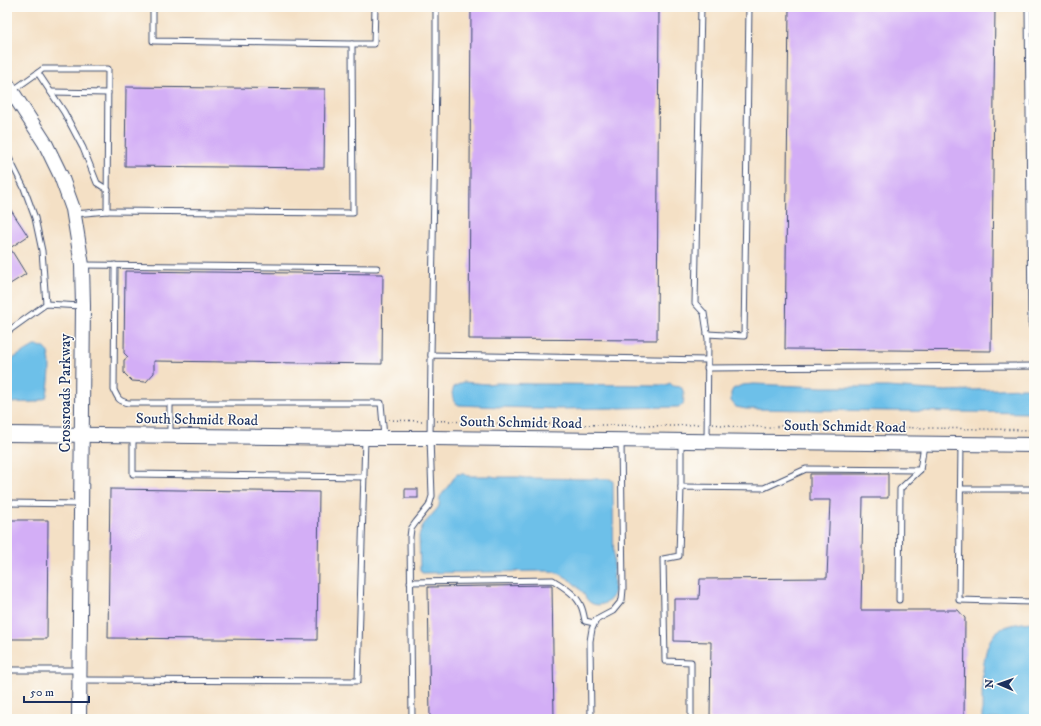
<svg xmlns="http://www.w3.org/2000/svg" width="1041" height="726" font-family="'IM FELL DW Pica',serif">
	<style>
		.water { fill: #6dc0e9; stroke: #4478a4 }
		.building { fill: #d3aef6 }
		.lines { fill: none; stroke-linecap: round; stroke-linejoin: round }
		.lane-casing { stroke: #3c4a6d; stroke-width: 7 }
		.secondary-casing { stroke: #3c4a6d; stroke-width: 16 }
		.path { stroke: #3c4a6d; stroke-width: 1.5; stroke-dasharray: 1 3; stroke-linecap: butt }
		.lane { stroke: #fff; stroke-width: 5 }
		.secondary { stroke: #fff; stroke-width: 14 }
		.labels { text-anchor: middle; stroke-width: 3; stroke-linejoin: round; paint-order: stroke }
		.street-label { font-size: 15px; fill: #1b2f5e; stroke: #fdfcf7 }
	</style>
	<rect width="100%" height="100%" fill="#fdfcf7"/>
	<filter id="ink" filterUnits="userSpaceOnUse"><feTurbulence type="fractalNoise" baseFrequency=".025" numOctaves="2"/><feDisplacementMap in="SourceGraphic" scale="8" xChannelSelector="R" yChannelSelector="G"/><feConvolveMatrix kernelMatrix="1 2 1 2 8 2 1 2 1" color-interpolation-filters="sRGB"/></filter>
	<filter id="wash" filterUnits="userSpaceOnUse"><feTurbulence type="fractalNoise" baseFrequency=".012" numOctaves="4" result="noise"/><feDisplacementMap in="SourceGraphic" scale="16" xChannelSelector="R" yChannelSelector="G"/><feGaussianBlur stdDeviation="0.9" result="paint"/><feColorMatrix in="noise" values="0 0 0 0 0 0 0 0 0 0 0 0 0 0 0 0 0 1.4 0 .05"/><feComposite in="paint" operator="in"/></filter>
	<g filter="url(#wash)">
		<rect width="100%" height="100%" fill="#f4e0c5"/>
		<g class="water">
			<path d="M34 346C39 346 42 346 46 349 53 357 49 388 46 398L35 402 7 403V362Z"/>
			<path d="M463 382 487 384 496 383 535 384 666 385 670 383 673 386 681 387C685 392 684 399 683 405L678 407 559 409 501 407 459 405 454 402 452 393 454 387Z"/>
			<path d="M754 384 823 387H887L946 391 1024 388 1034 389V413L746 409 736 407 731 401V393L733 389 742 385Z"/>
			<path d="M457 474H464L468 476H492L495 477H520L525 478 610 479 612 480 613 482 614 593C611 602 600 608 591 603 587 601 585 596 583 593 574 582 562 572 549 571L422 573 420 570 419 536 423 525 437 509 439 506 440 497Z"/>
			<path d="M1032 622H1034V719H982C983 696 978 643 999 630 1010 624 1021 623 1032 622Z"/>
		</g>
		<g id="blocks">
			<g class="building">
				<path d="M471 7H659L657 340 469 339Z"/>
				<path d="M789 7H995L991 351 785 349Z"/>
				<path d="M126 87 325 89 324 168 125 166Z"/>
				<path d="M7 204 28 236 10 248 26 274 7 286Z"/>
				<path d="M125 271 383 274 382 364 154 361V373L146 382 132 381 124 373V360L128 357 124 353Z"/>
				<path d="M810 474H888V498H863L861 610H958L965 618 964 719H710L711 642 674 641V599H699L700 579 827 578 830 500H810Z"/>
				<path d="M110 489 319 492 317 640 108 638Z"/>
				<rect x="405" y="489" width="13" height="9"/>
				<path d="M7 520H48L47 639H7Z"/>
				<path d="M552 585 554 719H430L428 587Z"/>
			</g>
		</g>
	</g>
	<g filter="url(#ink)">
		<use href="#blocks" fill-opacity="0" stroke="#3c4a6d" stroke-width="1"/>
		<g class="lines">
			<defs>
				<g id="lane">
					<path d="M701 7 695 303 704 313 708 339 707 440"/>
					<path d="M1028 7 1031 323 1034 335"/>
					<path d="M352 44H374L375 7"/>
					<path d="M38 73 64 112 83 148 97 183 108 190"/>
					<path d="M12 91 43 69H108L107 211 75 214"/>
					<path d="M51 92 108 93"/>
					<path d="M7 154 24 188 35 218 42 251 46 304"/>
					<path d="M107 211 353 213 352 44 153 41V7"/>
					<path d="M83 265 377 268"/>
					<path d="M115 265 114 390C118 399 119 401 128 403H381L384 437"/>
					<path d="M7 332 46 304 81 306"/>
					<path d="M707 334 744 336 749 7"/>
					<path d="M431 355 436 79V7"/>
					<path d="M707 368 1034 366"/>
					<path d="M170 435V403"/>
					<path d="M133 436V474L364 477"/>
					<path d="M961 445 959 600 1034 602"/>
					<path d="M681 487V442"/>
					<path d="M961 489H1034"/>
					<path d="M7 503 80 504"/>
					<path d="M410 582 553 580C563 587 576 594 581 606 583 610 584 616 585 621L594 623"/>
					<path d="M899 600 900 489 920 470 924 445"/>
					<path d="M7 670H79"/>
					<path d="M81 680 358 681 365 438"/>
					<path d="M412 719 410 537 411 529 416 522 429 506 432 496 430 438 431 355 707 360"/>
					<path d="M591 719 590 641 592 629 596 620 613 611 622 600 623 589 621 441"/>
					<path d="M691 719V662L665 661 663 559 679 556 681 487 764 488 806 469 920 470"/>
				</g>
				<g id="secondary">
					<path d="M7 84 45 143 61 176 73 209 82 265 83 306 79 719"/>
					<path d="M7 434 365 438H433L1034 445"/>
				</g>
			</defs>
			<use href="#lane" class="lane-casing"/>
			<use href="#secondary" class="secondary-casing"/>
			<g class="path">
				<path d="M389 420 423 421"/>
				<path d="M437 421C451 420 465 423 479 423L673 426 701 424"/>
				<path d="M713 424 737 427 750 426 769 428 787 425 879 427 1034 430"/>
			</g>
			<use href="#lane" class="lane"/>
			<use href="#secondary" class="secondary"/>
		</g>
	</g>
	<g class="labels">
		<g class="street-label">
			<text transform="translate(65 393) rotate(-90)" y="5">Crossroads Parkway</text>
			<text transform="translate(197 419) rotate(1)" y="5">South Schmidt Road</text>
			<text transform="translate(521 422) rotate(1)" y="5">South Schmidt Road</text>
			<text transform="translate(845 426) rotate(1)" y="5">South Schmidt Road</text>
		</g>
	</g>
	<rect width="1041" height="726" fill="none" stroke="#fdfcf7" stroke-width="24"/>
	<g transform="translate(999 684) rotate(272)" stroke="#fdfcf7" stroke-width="3" paint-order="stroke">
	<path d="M0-3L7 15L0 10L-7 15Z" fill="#1b2f5e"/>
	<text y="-6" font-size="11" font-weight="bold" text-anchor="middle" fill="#1b2f5e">N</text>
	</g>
	<path d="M24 696v6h65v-6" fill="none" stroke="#1b2f5e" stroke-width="2"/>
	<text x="30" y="696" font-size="12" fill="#1b2f5e" stroke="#fdfcf7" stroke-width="3" paint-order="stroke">50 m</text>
</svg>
